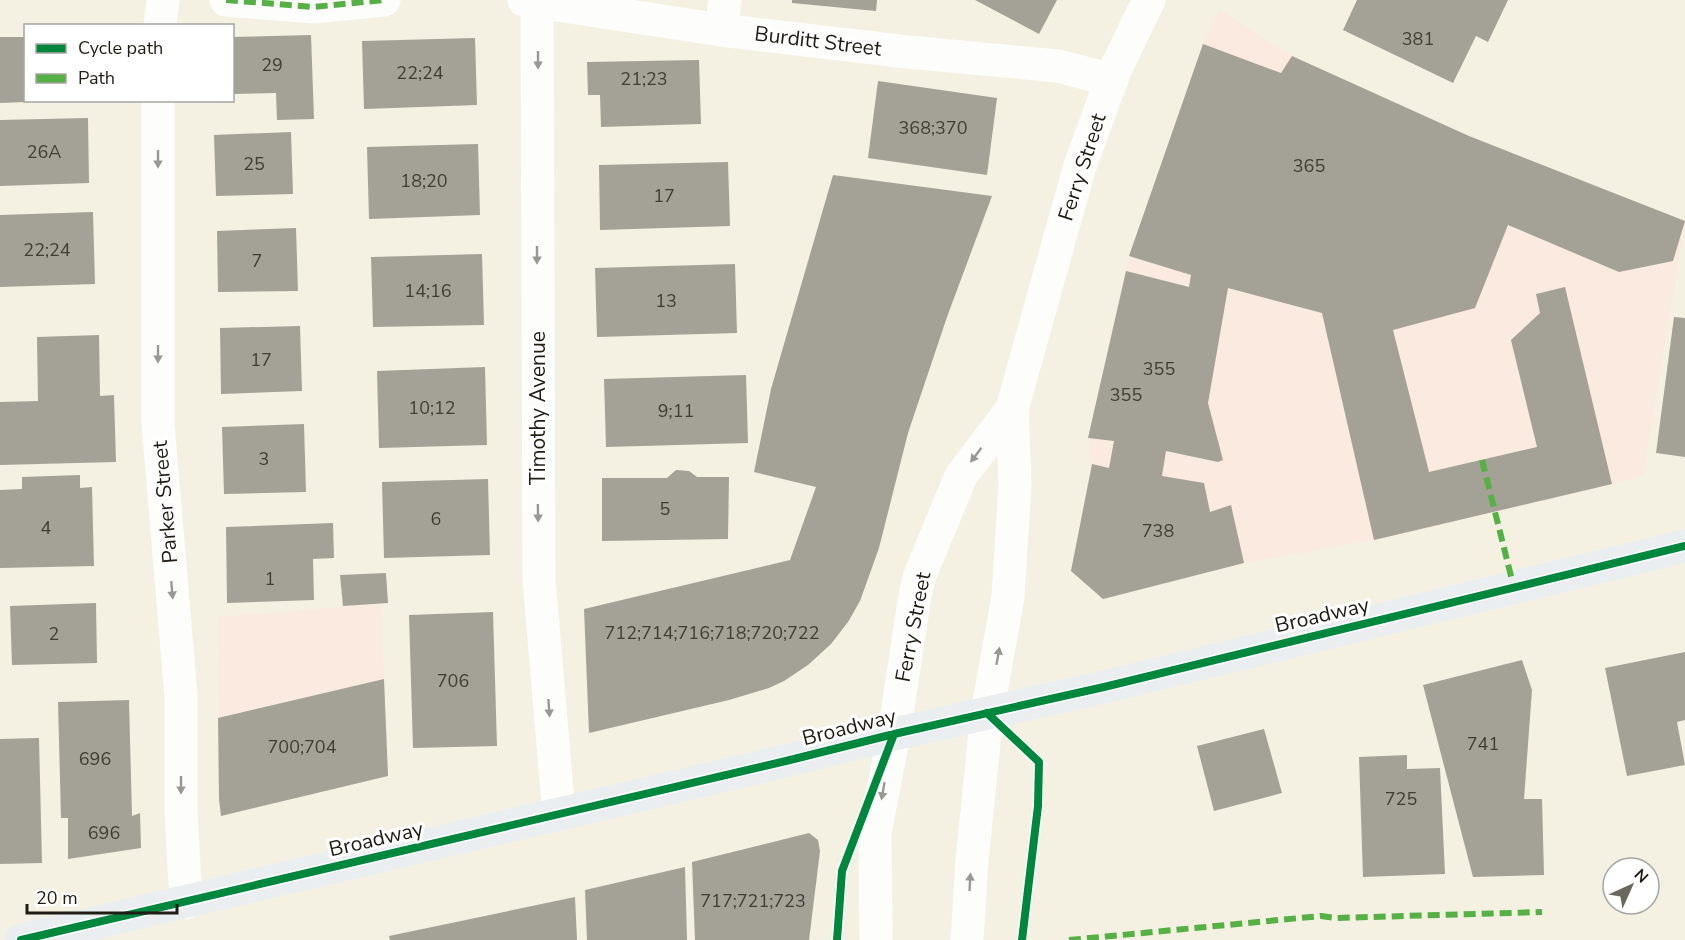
<svg xmlns="http://www.w3.org/2000/svg" width="1685" height="940" font-family="'Nunito Sans',sans-serif">
	<style>
		.commercial { fill: #faeae0 }
		.building { fill: #a4a196 }
		.lines { fill: none; stroke-linecap: round; stroke-linejoin: round }
		.street { stroke: #fdfdfb; stroke-width: 33 }
		.secondary { stroke: #fdfdfb; stroke-width: 33 }
		.primary { stroke: #eaeef0; stroke-width: 33 }
		.quiet { stroke: #55b144; stroke-width: 6; stroke-dasharray: 12 6; stroke-linecap: butt }
		.cycleway-casing { stroke: #fff; stroke-width: 11 }
		.cycleway { stroke: #00873e; stroke-width: 8 }
		.oneway { fill: #999893 }
		.labels { text-anchor: middle; stroke-width: 6; stroke-linejoin: round; paint-order: stroke }
		.number-label { font-size: 18px; fill: #403e34 }
		.street-label { font-size: 21px; fill: #1f1d13; stroke: #fff }
	</style>
	<rect width="100%" height="100%" fill="#f4f1e3"/>
	<g class="commercial">
		<path d="M1220 10 1292 56 1469 136 1685 221 1643 475 1597 488 1390 537 1244 563 1103 599 1071 571 1092 464 1088 438 1129 256 1203 44Z"/>
		<path d="M381 604 388 776 221 816 219 799 218 617Z"/>
	</g>
	<g class="building">
		<path d="M792 0H877L876 11 792 3Z"/>
		<path d="M975 0H1057L1039 34Z"/>
		<path d="M1357 0H1508L1488 42 1476 36 1453 83 1343 30Z"/>
		<path d="M311 35 314 119 277 120 276 93 232 94V37Z"/>
		<path d="M0 37H26V102L0 103Z"/>
		<path d="M475 38 477 105 364 109 362 41Z"/>
		<path d="M1203 44 1281 73 1292 56 1469 136 1685 221 1673 261 1619 272 1508 225 1475 308 1393 330 1429 472 1537 447 1511 340 1540 313 1536 294 1565 287 1612 484 1374 540 1322 313 1228 288 1208 403 1223 460 1218 462 1166 451 1162 476 1204 483 1210 512 1231 505 1244 563 1103 599 1071 571 1092 464 1109 468 1114 441 1088 438 1126 271 1189 287 1191 275 1129 256Z"/>
		<path d="M699 60 701 124 601 127 600 95H588L587 62Z"/>
		<path d="M878 81 997 98 987 175 868 158Z"/>
		<path d="M88 118 89 183 0 186V120Z"/>
		<path d="M291 132 293 194 216 196 214 135Z"/>
		<path d="M478 144 480 215 369 219 367 147Z"/>
		<path d="M728 162 730 226 600 230 599 165Z"/>
		<path d="M833 175 992 196 947 317 908 433 879 548 860 601 848 622 831 644 808 665 784 681 769 688 729 700 589 733 584 609 790 560 816 487 754 472 771 389Z"/>
		<path d="M93 212 95 284 0 287V215Z"/>
		<path d="M296 228 298 291 218 292 217 231Z"/>
		<path d="M482 254 484 325 373 327 371 257Z"/>
		<path d="M735 264 737 333 597 337 595 268Z"/>
		<path d="M1674 317 1685 318V457L1656 453Z"/>
		<path d="M300 326 302 391 221 394 220 328Z"/>
		<path d="M99 335 100 396 114 395 116 462 0 465V402L38 401 37 337Z"/>
		<path d="M485 367 487 445 379 448 377 371Z"/>
		<path d="M746 375 748 443 606 447 604 379Z"/>
		<path d="M304 424 306 492 224 494 222 427Z"/>
		<path d="M676 470 689 471 697 477H729L728 539 602 541V478H667Z"/>
		<path d="M80 475V488L92 487 94 566 0 568V490L22 489V477Z"/>
		<path d="M488 479 490 555 384 558 382 482Z"/>
		<path d="M333 523 334 558 313 559 314 600 227 603 226 527Z"/>
		<path d="M386 573 388 603 343 606 340 575Z"/>
		<path d="M96 603 97 663 12 665 10 606Z"/>
		<path d="M493 612 497 746 413 748 409 615Z"/>
		<path d="M1685 652V720L1677 722 1685 765 1627 776 1605 668Z"/>
		<path d="M1522 660 1532 690 1524 799H1542L1544 875 1473 877 1423 685Z"/>
		<path d="M384 679 388 776 221 816 219 799 218 718Z"/>
		<path d="M129 700 132 816 140 813 141 848 68 859V818H61L58 702Z"/>
		<path d="M1264 729 1282 793 1214 811 1197 746Z"/>
		<path d="M39 738 42 863 0 864V739Z"/>
		<path d="M1407 755V769L1440 768 1445 874 1363 877 1359 757Z"/>
		<path d="M809 833 818 840 820 851 809 940H695L692 862Z"/>
		<path d="M685 867 687 940H587L585 890Z"/>
		<path d="M575 897 577 940H390L389 936Z"/>
	</g>
	<g class="lines">
		<g class="street">
			<path d="M226 0 314 7 384 0"/>
			<path d="M524 0 721 30 908 52 1058 66 1112 80"/>
			<path d="M537 2 539 580 559 814"/>
			<path d="M160 26 163 0"/>
			<path d="M721 30 725 0"/>
			<path d="M158 100V424L181 696V812L186 903"/>
		</g>
		<g class="secondary">
			<path d="M876 940 875 833 894 734 915 595 920 575 961 476 1012 409"/>
			<path d="M967 940 972 861 987 713 1008 597 1015 484 1012 409 1080 166 1115 70 1149 0"/>
		</g>
		<path class="primary" d="M21 940 790 760 894 734 1104 687 1685 546"/>
		<g class="quiet">
			<path d="M226 0 314 7 384 0"/>
			<path d="M1482 460 1514 588"/>
			<path d="M1069 940 1321 916 1336 918 1542 912"/>
		</g>
		<defs>
			<g id="cycleway">
				<path d="M987 713 1039 762 1038 806 1022 940"/>
				<path d="M21 940 790 760 894 734 1104 687 1685 546"/>
				<path d="M837 940 842 871 894 734"/>
			</g>
		</defs>
		<use href="#cycleway" class="cycleway-casing"/>
		<use href="#cycleway" class="cycleway"/>
	</g>
	<defs><path id="oneway-solid" d="M-6-.8H1V-3.2L6.5 0L1 3.2V.8H-6Z" transform="scale(1.5)"/></defs>
	<g class="oneway">
		<use href="#oneway-solid" transform="translate(538 60) rotate(90)"/>
		<use href="#oneway-solid" transform="translate(158 159) rotate(90)"/>
		<use href="#oneway-solid" transform="translate(537 255) rotate(90)"/>
		<use href="#oneway-solid" transform="translate(158 354) rotate(90)"/>
		<use href="#oneway-solid" transform="translate(976 455) rotate(127)"/>
		<use href="#oneway-solid" transform="translate(538 513) rotate(89)"/>
		<use href="#oneway-solid" transform="translate(172 590) rotate(85)"/>
		<use href="#oneway-solid" transform="translate(998 656) rotate(-80)"/>
		<use href="#oneway-solid" transform="translate(549 708) rotate(86)"/>
		<use href="#oneway-solid" transform="translate(181 785) rotate(90)"/>
		<use href="#oneway-solid" transform="translate(883 791) rotate(100)"/>
		<use href="#oneway-solid" transform="translate(970 882) rotate(-87)"/>
	</g>
	<g class="labels">
		<g class="number-label">
			<text x="1418" y="45">381</text>
			<text x="272" y="71">29</text>
			<text x="420" y="79">22;24</text>
			<text x="644" y="85">21;23</text>
			<text x="933" y="134">368;370</text>
			<text x="44" y="158">26A</text>
			<text x="254" y="170">25</text>
			<text x="1309" y="172">365</text>
			<text x="424" y="187">18;20</text>
			<text x="664" y="202">17</text>
			<text x="47" y="256">22;24</text>
			<text x="257" y="267">7</text>
			<text x="428" y="297">14;16</text>
			<text x="666" y="307">13</text>
			<text x="261" y="366">17</text>
			<text x="1159" y="375">355</text>
			<text x="1126" y="401">355</text>
			<text x="432" y="414">10;12</text>
			<text x="676" y="417">9;11</text>
			<text x="264" y="465">3</text>
			<text x="665" y="515">5</text>
			<text x="436" y="525">6</text>
			<text x="46" y="534">4</text>
			<text x="1158" y="537">738</text>
			<text x="270" y="585">1</text>
			<text x="712" y="639">712;714;716;718;720;722</text>
			<text x="54" y="640">2</text>
			<text x="453" y="687">706</text>
			<text x="1483" y="750">741</text>
			<text x="302" y="753">700;704</text>
			<text x="95" y="765">696</text>
			<text x="1401" y="805">725</text>
			<text x="104" y="839">696</text>
			<text x="753" y="907">717;721;723</text>
		</g>
		<g class="street-label">
			<text transform="translate(818 41) rotate(7)" y="7">Burditt Street</text>
			<text transform="translate(1082 167) rotate(-72)" y="7">Ferry Street</text>
			<text transform="translate(538 408) rotate(-90)" y="7">Timothy Avenue</text>
			<text transform="translate(165 502) rotate(-95)" y="7">Parker Street</text>
			<text transform="translate(1322 615) rotate(-13)" y="7">Broadway</text>
			<text transform="translate(913 627) rotate(-79)" y="7">Ferry Street</text>
			<text transform="translate(849 727) rotate(-14)" y="7">Broadway</text>
			<text transform="translate(376 839) rotate(-13)" y="7">Broadway</text>
		</g>
	</g>
	<rect x="24" y="24" width="210" height="78" fill="#ffffff" stroke="#a5a5a1" stroke-width="1.5"/>
	<rect x="36" y="44" width="30" height="9" fill="#00873e" stroke="#a5a5a1" stroke-width="1.5"/>
	<text x="78" y="54" font-size="18" fill="#1f1d13">Cycle path</text>
	<rect x="36" y="74" width="30" height="9" fill="#55b144" stroke="#a5a5a1" stroke-width="1.5"/>
	<text x="78" y="84" font-size="18" fill="#1f1d13">Path</text>
	<g transform="translate(1631 886) rotate(45)"><circle r="28" fill="#ffffff" stroke="#a5a5a1" stroke-width="1.5"/>
	<path d="M0-4.5L10 22L0 15L-10 22Z" fill="#6a675c"/>
	<text y="-9" font-size="16" font-weight="bold" text-anchor="middle" fill="#1f1d13">N</text>
	</g>
	<path d="M27 904v9h150v-9" fill="none" stroke="#1f1d13" stroke-width="3"/>
	<text x="36" y="904" font-size="18" fill="#1f1d13" stroke="#ffffff" stroke-width="4.5" paint-order="stroke">20 m</text>
</svg>
